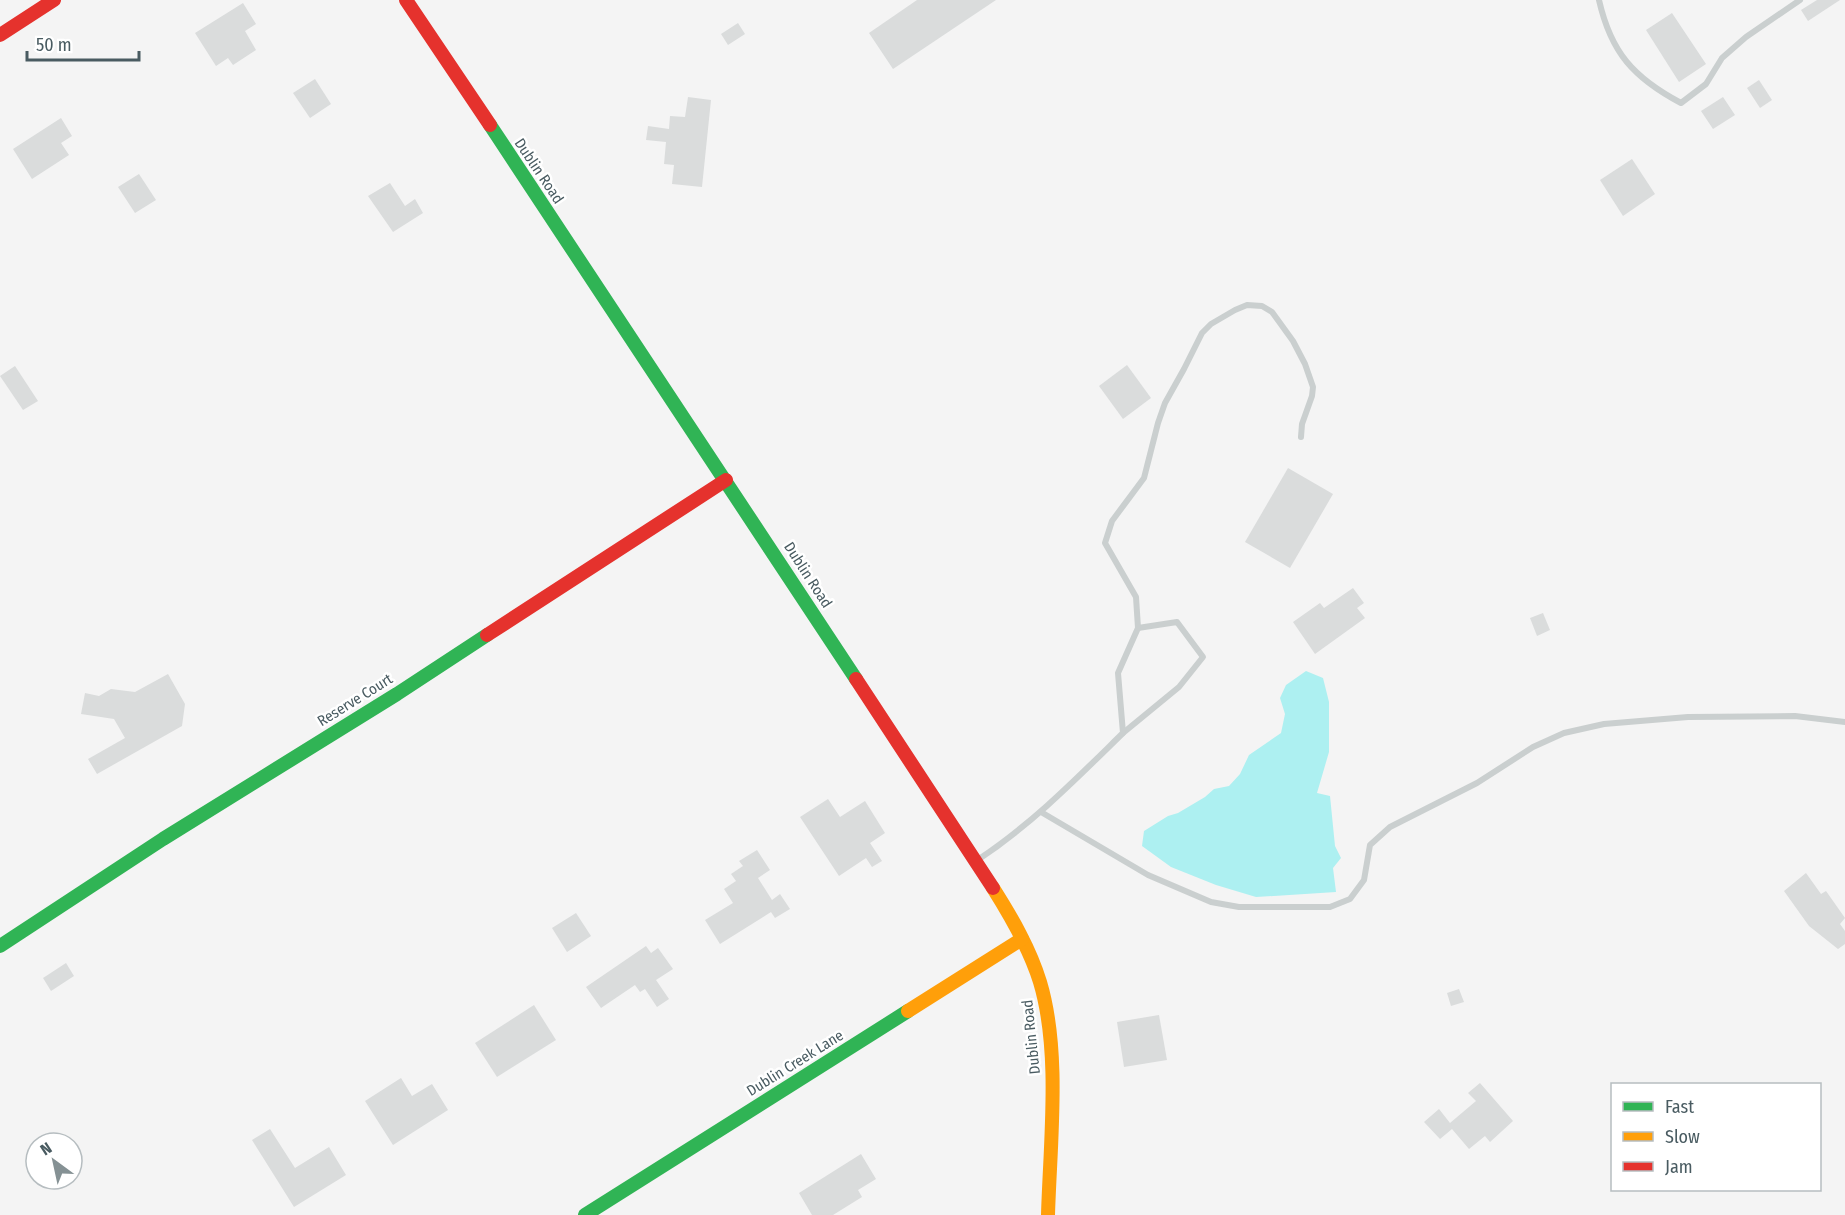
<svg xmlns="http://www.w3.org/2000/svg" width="1845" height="1215" font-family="'Fira Sans Condensed',sans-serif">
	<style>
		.water { fill: #adf0f1 }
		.building { fill: #dadcdc }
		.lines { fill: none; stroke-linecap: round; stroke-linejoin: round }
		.lane { stroke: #cacfcf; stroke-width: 6 }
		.fast { stroke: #30b455; stroke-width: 14 }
		.slow { stroke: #ff9f0a; stroke-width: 14 }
		.jam { stroke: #e5322d; stroke-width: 14 }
		.labels { text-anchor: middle; stroke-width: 5; stroke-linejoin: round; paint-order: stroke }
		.street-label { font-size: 15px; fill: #495b61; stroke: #fff }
	</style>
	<rect width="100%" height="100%" fill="#f4f4f4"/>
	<path class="water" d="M1306 671 1323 678 1329 702V752L1317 793 1330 796 1335 846 1341 858 1333 868 1336 892 1256 897 1216 885 1171 867 1142 846 1144 831 1168 816 1178 813 1205 797 1214 789 1229 786 1240 774 1249 755 1281 733 1285 714 1280 698 1286 685Z"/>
	<g class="building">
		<path d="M917 0H996L893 69 869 33Z"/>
		<path d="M1817 0H1840L1808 21 1801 10Z"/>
		<path d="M243 3 256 24 245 31 256 50 233 65 228 58 216 66 195 33Z"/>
		<path d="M1672 13 1706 64 1679 82 1646 30Z"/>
		<path d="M738 23 745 34 728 45 721 34Z"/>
		<path d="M315 79 331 104 310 118 293 93Z"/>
		<path d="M1759 80 1772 100 1760 108 1747 88Z"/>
		<path d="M688 97 711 100 702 187 672 184 674 165 664 164 666 142 646 140 648 126 669 129 670 116 685 117Z"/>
		<path d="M1723 97 1735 115 1713 129 1701 111Z"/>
		<path d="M61 118 72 136 61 143 69 155 32 179 13 149Z"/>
		<path d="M1632 159 1655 194 1623 216 1600 180Z"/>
		<path d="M139 174 156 200 135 213 118 187Z"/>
		<path d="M390 183 405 206 415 199 423 213 393 232 368 196Z"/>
		<path d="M1127 365 1151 398 1123 419 1099 386Z"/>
		<path d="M15 366 38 401 23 410 0 376Z"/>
		<path d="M1288 468 1333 494 1290 568 1245 542Z"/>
		<path d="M1353 588 1364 603 1357 608 1365 618 1315 654 1293 622 1320 603 1324 608Z"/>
		<path d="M1543 613 1550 630 1537 636 1530 618Z"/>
		<path d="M168 674 185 704 182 726 97 774 88 759 125 738 114 719 81 714 85 693 99 696 111 689 135 692Z"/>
		<path d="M828 799 840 817 865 801 885 833 870 843 882 861 872 867 866 858 839 876 800 817Z"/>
		<path d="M757 850 770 870 758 878 772 900 780 894 790 909 775 918 771 912 720 944 705 920 733 903 724 889 736 881 731 874 743 866 739 861Z"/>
		<path d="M1806 873 1821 894 1826 891 1845 918 1840 924 1845 931V944L1838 949 1809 926 1784 891Z"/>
		<path d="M576 913 591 936 567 952 552 928Z"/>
		<path d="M646 946 651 953 658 948 673 969 656 980 669 999 657 1007 645 989 640 992 635 985 601 1008 586 987Z"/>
		<path d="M66 963 74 976 51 991 43 978Z"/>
		<path d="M1459 989 1464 1002 1451 1006 1447 993Z"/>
		<path d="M534 1005 556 1040 497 1077 475 1043Z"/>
		<path d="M1159 1015 1167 1060 1124 1067 1117 1022Z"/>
		<path d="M401 1078 412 1096 432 1084 448 1110 393 1145 365 1101Z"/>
		<path d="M1480 1083 1513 1121 1490 1142 1485 1136 1469 1149 1452 1129 1440 1139 1424 1122 1439 1109 1450 1123 1476 1101 1468 1093Z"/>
		<path d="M270 1129 295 1168 329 1147 346 1175 294 1207 252 1140Z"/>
		<path d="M861 1154 876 1179 858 1190 862 1197 833 1215H812L799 1193Z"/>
	</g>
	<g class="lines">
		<g class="lane">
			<path d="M1599 0C1611 53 1634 78 1681 103L1706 84 1722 58 1746 37 1800 0"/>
			<path d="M1123 733 1179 687 1203 657 1177 622 1138 628"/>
			<path d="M1041 812 1148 875 1211 902 1239 907H1330L1350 899 1364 880 1370 845 1390 827 1477 783 1533 747 1564 733 1604 724 1688 717 1795 716 1845 722"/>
			<path d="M979 859C1033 823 1076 779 1123 733L1118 673 1138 628 1136 597 1105 543 1112 521 1144 478 1158 423 1165 403 1184 369 1202 333 1211 324 1235 310 1247 305 1262 306 1272 312 1293 341 1305 364 1313 387 1312 396 1302 424 1301 437"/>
		</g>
		<g class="fast">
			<path d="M490 125 856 679"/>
			<path d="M0 946 163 839 397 694 487 635"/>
			<path d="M585 1215 908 1011"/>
		</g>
		<g class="slow">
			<path d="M993 888C1012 918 1030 949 1040 982 1061 1052 1050 1143 1048 1215"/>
			<path d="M908 1011 1022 939"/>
		</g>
		<g class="jam">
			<path d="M406 0 490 125"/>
			<path d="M0 35 54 0"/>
			<path d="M487 635 726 480"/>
			<path d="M856 679 993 888"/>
		</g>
	</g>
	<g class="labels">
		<g class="street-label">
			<text transform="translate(539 171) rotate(56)" y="5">Dublin Road</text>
			<text transform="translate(808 575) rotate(57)" y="5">Dublin Road</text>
			<text transform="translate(355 700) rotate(-32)" y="5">Reserve Court</text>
			<text transform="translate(1031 1037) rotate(-96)" y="5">Dublin Road</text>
			<text transform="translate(795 1063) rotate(-32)" y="5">Dublin Creek Lane</text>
		</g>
	</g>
	<rect x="1611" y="1083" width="210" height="108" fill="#ffffff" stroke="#b6bdc0" stroke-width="1.5"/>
	<rect x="1623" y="1102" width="30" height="9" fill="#30b455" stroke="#b6bdc0" stroke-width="1.5"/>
	<text x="1665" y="1113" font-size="18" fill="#495b61">Fast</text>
	<rect x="1623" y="1132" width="30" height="9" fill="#ff9f0a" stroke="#b6bdc0" stroke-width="1.5"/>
	<text x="1665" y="1143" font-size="18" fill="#495b61">Slow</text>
	<rect x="1623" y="1162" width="30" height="9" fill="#e5322d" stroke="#b6bdc0" stroke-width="1.5"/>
	<text x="1665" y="1173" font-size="18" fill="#495b61">Jam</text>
	<g transform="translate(54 1161) rotate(327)"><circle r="28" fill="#ffffff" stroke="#b6bdc0" stroke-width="1.5"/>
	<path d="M0-4.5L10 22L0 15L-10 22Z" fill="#859194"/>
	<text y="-9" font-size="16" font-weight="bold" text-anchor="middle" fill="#495b61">N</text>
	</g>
	<path d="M27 51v9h112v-9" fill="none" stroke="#495b61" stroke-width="3"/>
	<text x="36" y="51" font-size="18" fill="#495b61" stroke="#ffffff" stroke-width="4.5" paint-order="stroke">50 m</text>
</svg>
